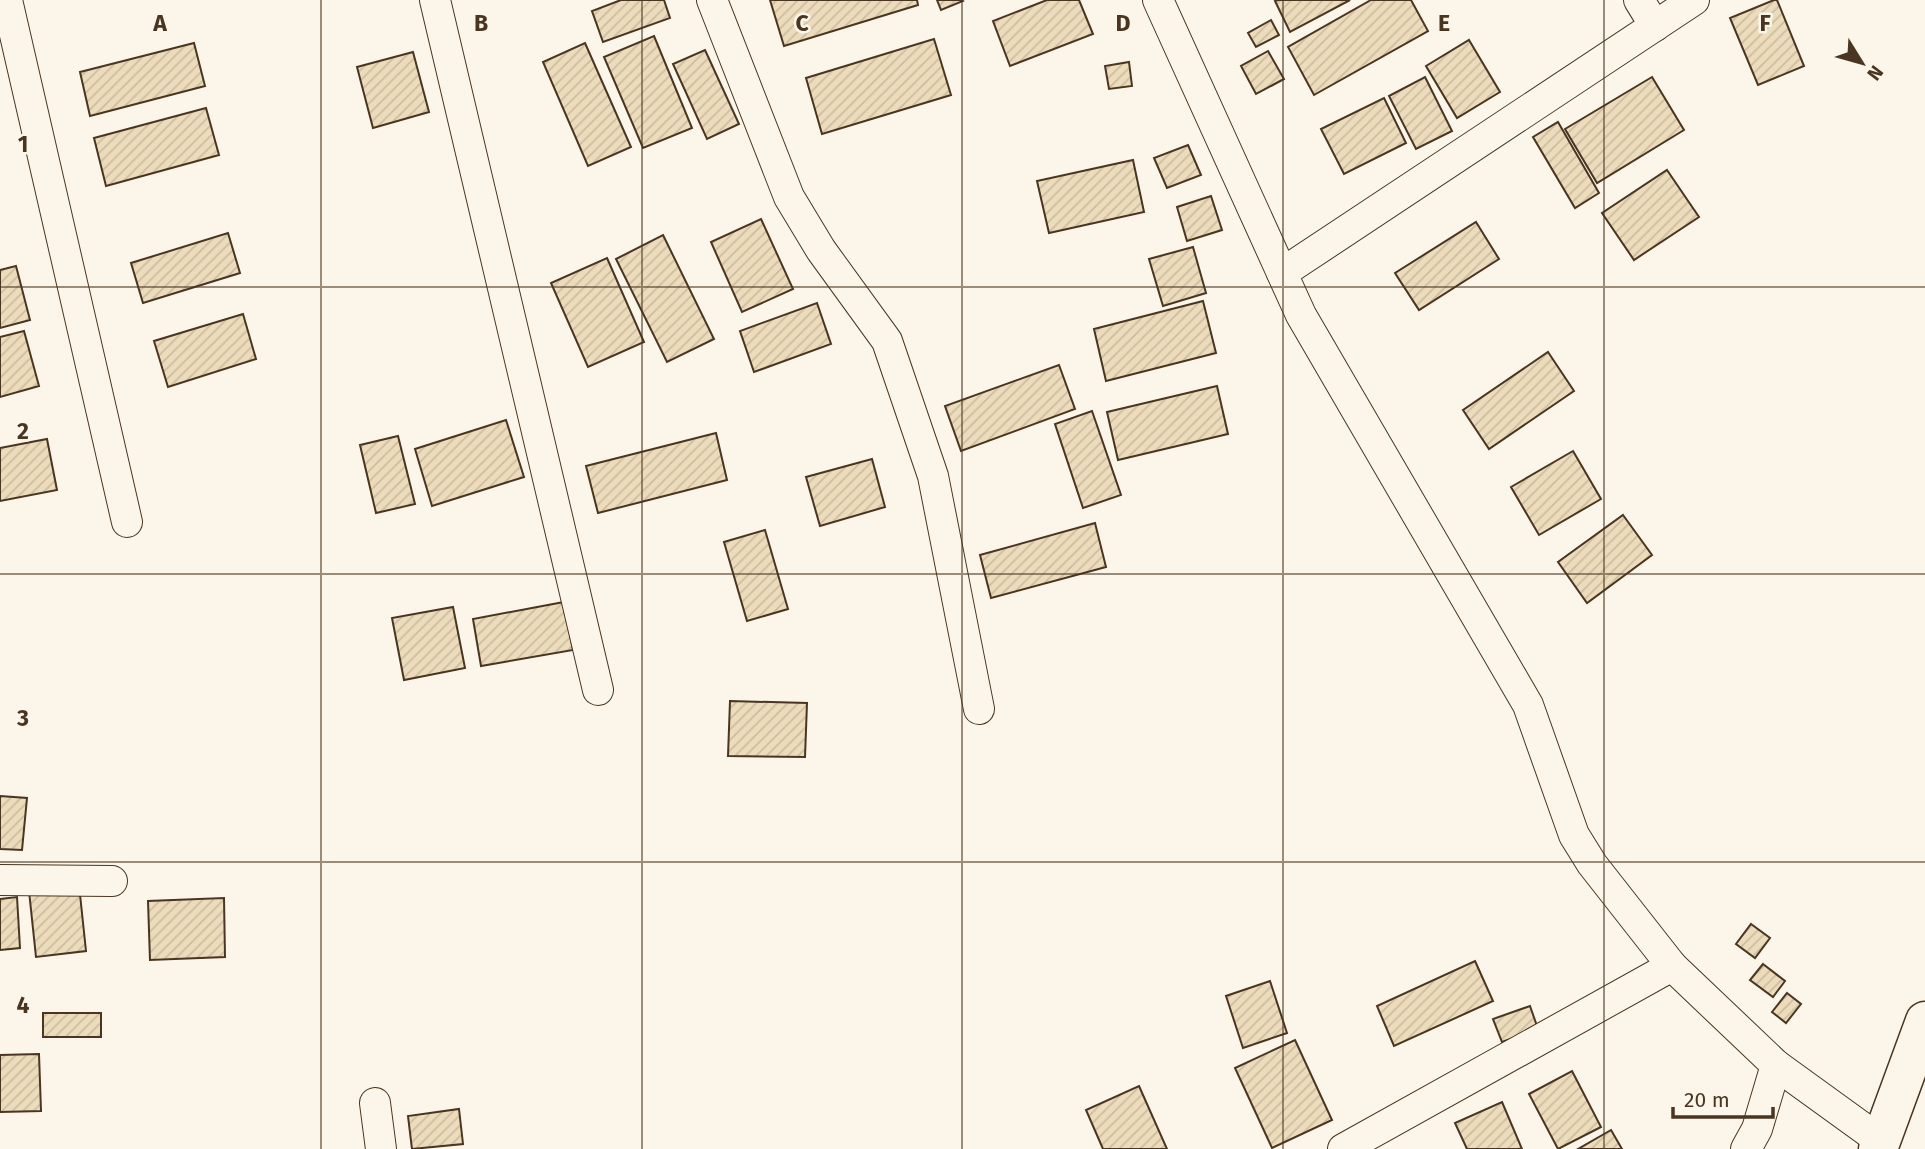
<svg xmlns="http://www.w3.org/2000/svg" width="1925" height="1149" font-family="'Fira Sans',sans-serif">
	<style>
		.building { fill: url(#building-hatch); stroke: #4a3520; stroke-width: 2 }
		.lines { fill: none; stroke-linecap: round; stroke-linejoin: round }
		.minor-casing { stroke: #4a3520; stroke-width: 32 }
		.motorway-casing { stroke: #4a3520; stroke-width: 41 }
		.minor { stroke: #fbf6e9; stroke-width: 30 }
		.motorway { stroke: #fbf6e9; stroke-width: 38 }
		.grid { fill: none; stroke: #4a3520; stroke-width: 2; stroke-opacity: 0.55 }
		.grid-label { font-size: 23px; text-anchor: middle; font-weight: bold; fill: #4a3520; stroke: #fbf6e9; stroke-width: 5; stroke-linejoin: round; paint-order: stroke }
	</style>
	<defs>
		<pattern id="building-hatch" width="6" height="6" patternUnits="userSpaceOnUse" patternTransform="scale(1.75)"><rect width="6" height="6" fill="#ecdcbc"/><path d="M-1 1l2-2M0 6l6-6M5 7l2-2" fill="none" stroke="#ccbda1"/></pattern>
	</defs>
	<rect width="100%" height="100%" fill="#fbf6e9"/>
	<g class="building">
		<path d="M621 0H664L670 18 603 42 592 11Z"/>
		<path d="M770 0H917L918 5 784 46Z"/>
		<path d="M937 0H962L963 1 941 10Z"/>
		<path d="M1047 0H1079L1093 34 1010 66 993 21Z"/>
		<path d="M1278 0H1350L1290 32 1275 1Z"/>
		<path d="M1371 0H1411L1428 31 1314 95 1288 47Z"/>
		<path d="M1774 0H1777L1804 66 1758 85 1730 18Z"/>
		<path d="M1271 20 1279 35 1256 47 1248 33Z"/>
		<path d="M654 36 692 128 643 148 604 57Z"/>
		<path d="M934 39 951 95 822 134 806 78Z"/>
		<path d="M1469 40 1500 92 1457 118 1426 66Z"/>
		<path d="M194 43 205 86 90 116 80 72Z"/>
		<path d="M585 43 631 147 588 166 543 62Z"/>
		<path d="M705 50 739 124 707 139 673 64Z"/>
		<path d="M1268 51 1284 79 1256 94 1241 66Z"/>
		<path d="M413 52 429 112 373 128 357 67Z"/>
		<path d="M1129 62 1132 86 1109 89 1105 66Z"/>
		<path d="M1425 77 1452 131 1416 149 1389 96Z"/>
		<path d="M1652 77 1684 130 1597 183 1565 129Z"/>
		<path d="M1384 98 1406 143 1344 174 1321 129Z"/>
		<path d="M206 108 219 155 106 186 94 138Z"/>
		<path d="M1558 122 1599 193 1575 208 1533 137Z"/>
		<path d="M1188 145 1201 175 1167 188 1154 158Z"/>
		<path d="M1133 160 1144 212 1049 233 1037 181Z"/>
		<path d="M1667 170 1699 217 1634 260 1602 213Z"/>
		<path d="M1211 196 1222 230 1187 241 1177 207Z"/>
		<path d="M761 219 793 289 742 312 711 242Z"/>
		<path d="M1476 222 1499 259 1419 310 1395 273Z"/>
		<path d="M228 233 240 273 143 303 131 263Z"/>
		<path d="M663 235 714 339 667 362 616 259Z"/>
		<path d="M1193 247 1206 293 1163 306 1149 259Z"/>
		<path d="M607 258 644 342 588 367 551 283Z"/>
		<path d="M16 266 30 320 0 328V270Z"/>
		<path d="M1203 301 1216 353 1106 381 1094 329Z"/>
		<path d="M817 303 831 344 754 372 740 331Z"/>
		<path d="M243 314 256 359 168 387 154 341Z"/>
		<path d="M24 331 39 386 0 397V337Z"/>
		<path d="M1548 352 1574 391 1489 449 1463 410Z"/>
		<path d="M1059 365 1075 409 961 451 945 406Z"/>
		<path d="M1217 386 1228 434 1118 460 1107 412Z"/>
		<path d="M1092 411 1121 495 1083 508 1055 424Z"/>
		<path d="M506 420 524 477 432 506 415 449Z"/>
		<path d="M716 433 727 480 598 513 586 466Z"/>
		<path d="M398 436 415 504 376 513 360 445Z"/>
		<path d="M47 439 57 490 0 501V448Z"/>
		<path d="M1573 451 1601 499 1539 535 1511 487Z"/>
		<path d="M872 459 885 507 820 526 806 477Z"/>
		<path d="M1623 515 1652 555 1587 603 1558 562Z"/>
		<path d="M1095 523 1106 567 991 598 980 555Z"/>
		<path d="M765 530 788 609 747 621 724 542Z"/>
		<path d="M564 602 573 650 481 666 473 619Z"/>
		<path d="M453 607 465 668 404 680 392 618Z"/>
		<path d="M730 701 807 703 805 757 728 756Z"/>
		<path d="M0 796 27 798 22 850 0 849Z"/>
		<path d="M79 885 86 951 36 957 29 891Z"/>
		<path d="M17 897 20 948 0 950V899Z"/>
		<path d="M224 898 225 957 150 960 148 901Z"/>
		<path d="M1751 924 1770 938 1755 958 1736 944Z"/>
		<path d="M1475 961 1493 1001 1394 1046 1377 1006Z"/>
		<path d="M1763 964 1785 981 1773 997 1750 980Z"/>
		<path d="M1270 981 1287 1033 1243 1048 1226 996Z"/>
		<path d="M1787 993 1801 1004 1786 1023 1772 1012Z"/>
		<path d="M1530 1006 1538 1029 1502 1042 1493 1019Z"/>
		<rect x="43" y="1013" width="58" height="24"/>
		<path d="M1295 1040 1332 1120 1272 1148 1235 1068Z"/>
		<path d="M39 1054 41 1111 0 1112V1055Z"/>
		<path d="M1572 1071 1601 1127 1558 1149 1529 1094Z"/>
		<path d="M1139 1086 1167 1149H1103L1086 1110Z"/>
		<path d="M1502 1102 1522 1149H1467L1455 1123Z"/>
		<path d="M459 1109 463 1144 412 1149 408 1116Z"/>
		<path d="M1611 1130 1622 1149H1578Z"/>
	</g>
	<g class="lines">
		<defs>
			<g id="minor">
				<path d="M7 0 127 522"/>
				<path d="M435 0 598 690"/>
				<path d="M712 0 789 197 821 250 887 341 933 476 979 709"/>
				<path d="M1158 0 1301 315 1528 705 1574 835 1592 864 1672 966 1776 1065 1881 1141"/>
				<path d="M1639 0 1655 26"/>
				<path d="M1282 273 1694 0"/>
				<path d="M0 880 112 881"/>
				<path d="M375 1103 381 1149"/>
				<path d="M1343 1149 1672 966"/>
				<path d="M1746 1149 1757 1129 1776 1065"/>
			</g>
			<path id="motorway" d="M1878 1149 1925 1021"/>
		</defs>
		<use href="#minor" class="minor-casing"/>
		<use href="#motorway" class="motorway-casing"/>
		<use href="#minor" class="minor"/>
		<use href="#motorway" class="motorway"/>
	</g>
	<path class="grid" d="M321 0V1149M642 0V1149M962 0V1149M1283 0V1149M1604 0V1149M0 287H1925M0 574H1925M0 862H1925"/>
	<g class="grid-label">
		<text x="160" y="31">A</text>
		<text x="481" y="31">B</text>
		<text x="802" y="31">C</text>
		<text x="1123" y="31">D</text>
		<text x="1444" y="31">E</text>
		<text x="1765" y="31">F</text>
		<text x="23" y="152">1</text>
		<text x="23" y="439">2</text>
		<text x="23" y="726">3</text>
		<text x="23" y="1013">4</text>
	</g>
	<g transform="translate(1862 63) rotate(127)" stroke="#fbf6e9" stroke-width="5" paint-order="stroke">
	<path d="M0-5L12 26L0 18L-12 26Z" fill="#4a3520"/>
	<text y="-10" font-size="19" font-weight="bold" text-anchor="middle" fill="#4a3520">N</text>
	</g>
	<path d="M1673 1107v10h100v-10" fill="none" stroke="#4a3520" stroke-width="3.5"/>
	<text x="1684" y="1107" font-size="21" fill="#4a3520" stroke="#fbf6e9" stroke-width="5" paint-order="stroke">20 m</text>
</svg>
